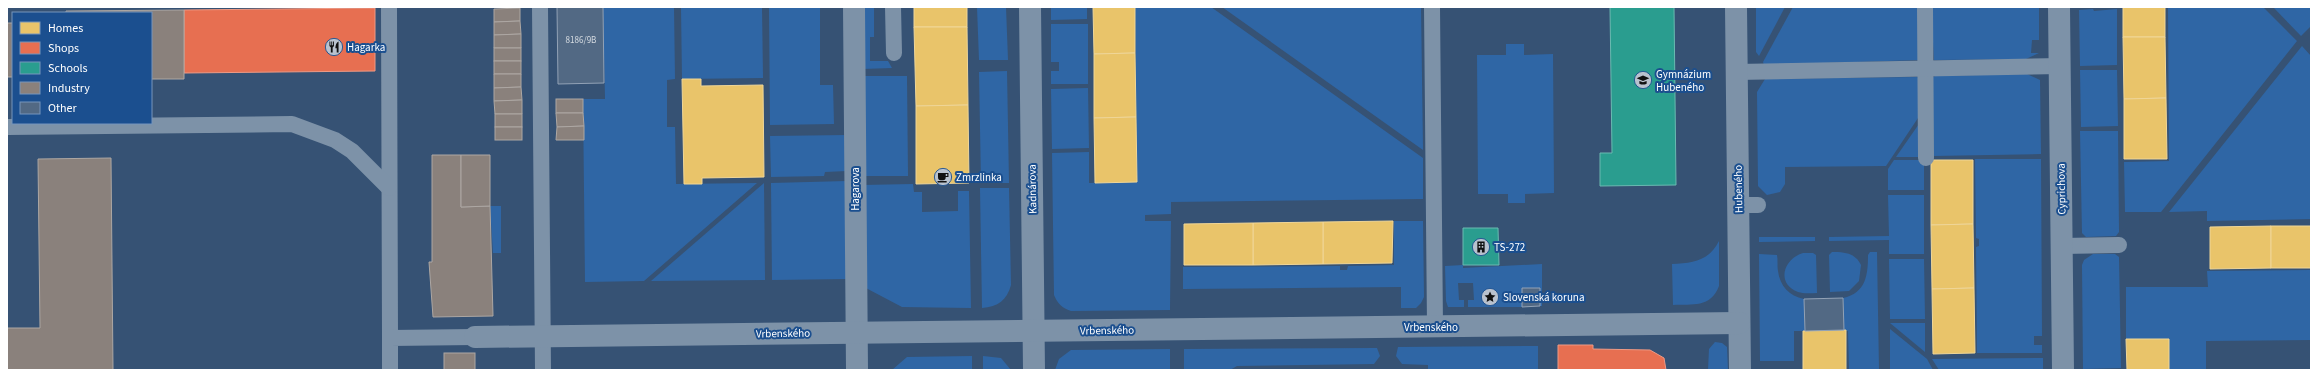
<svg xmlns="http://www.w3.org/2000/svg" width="2318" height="377" font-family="'Source Sans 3',sans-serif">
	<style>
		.green { fill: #2f66a5 }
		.homes { fill: #e9c46a; stroke: #f0d697 }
		.shops { fill: #e76f51; stroke: #ee9a85 }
		.schools { fill: #2a9d8f; stroke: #6abab1 }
		.industry { fill: #8a817c; stroke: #ada7a3 }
		.building { fill: #526984; stroke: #92a2b6 }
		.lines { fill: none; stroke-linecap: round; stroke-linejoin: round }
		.service { stroke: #7d92a8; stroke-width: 16 }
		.minor { stroke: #7d92a8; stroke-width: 22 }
		.labels { text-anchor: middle; stroke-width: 4; stroke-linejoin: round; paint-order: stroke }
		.number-label { font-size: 9px; fill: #d4dae0 }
		.poi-label { font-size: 11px; fill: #fff; stroke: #1b4f8f; text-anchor: start }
		.street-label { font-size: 11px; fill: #fff; stroke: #1b4f8f }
	</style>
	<rect width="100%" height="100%" fill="#365274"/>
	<g class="green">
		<path d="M603 7H674L675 79 667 80V127H675L676 184 757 183 644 281 585 282 583 99H605Z"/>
		<path d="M681 7H762L763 78 682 79Z"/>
		<path d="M769 7H820V85H833L834 124 770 125Z"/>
		<path d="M861 7H874V37H870V61H888L892 68 862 69Z"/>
		<path d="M977 7H1006L1008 60H979Z"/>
		<path d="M1051 7H1087V19L1051 20Z"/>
		<path d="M1135 7H1211L1423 158V199L1171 202V214L1145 215V221H1171L1170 310 1071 311C1062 308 1058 304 1054 295L1052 153 1089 152V183L1137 182Z"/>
		<path d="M1222 7H1421L1423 150Z"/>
		<path d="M1756 7H1785L1759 56 1756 52Z"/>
		<path d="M1793 7H1920L1919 60 1764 65 1763 62Z"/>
		<path d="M1931 7H2039V40H2032L2031 53H2039L2026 59 1934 60Z"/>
		<path d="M2168 7H2263L2297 41 2161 212H2125L2124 162 2169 161Z"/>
		<path d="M2273 7H2311V26L2301 36Z"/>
		<path d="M2093 9 2094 11 2117 9V65L2080 66 2079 10Z"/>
		<path d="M1051 24H1088V84H1051V71H1059V62H1051Z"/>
		<path d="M1506 44H1524V55L1553 54 1554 193 1525 194V203H1508V194H1478L1477 55H1506Z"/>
		<path d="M2302 46 2311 56V219L2207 221V211L2169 212Z"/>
		<path d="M2080 70H2117L2118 126 2081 127Z"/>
		<path d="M1007 71 1009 183H981L979 72Z"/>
		<path d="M2027 74 2040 80 2041 154 1932 156V78L1935 76Z"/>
		<path d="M862 76H907L908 176H862Z"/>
		<path d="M1917 77 1920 79V115L1886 166 1785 167V184L1780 192 1767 195 1758 186 1757 92 1765 79Z"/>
		<path d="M1088 88 1089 148 1052 149 1051 89Z"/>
		<path d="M1921 121V157H1896Z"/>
		<path d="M2080 131H2118L2119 232 2116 236 2086 237 2082 233Z"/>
		<path d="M847 135V171L825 172 824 176 771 177 770 136Z"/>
		<path d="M1975 159H2041L2042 336H2034V345H2042V353H1977L1976 247 1979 246V239L1976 238Z"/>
		<path d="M1894 160H1924V190H1888V169Z"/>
		<path d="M847 181 848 279 772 280 771 183Z"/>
		<path d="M764 183 765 280 651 281Z"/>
		<path d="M913 184 914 192H922V212L958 211V191H969L971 308 902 307 864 287 862 185Z"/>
		<path d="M980 188H1009L1011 285C1007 300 998 307 982 308Z"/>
		<path d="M1888 195H1924V254H1889V240L1829 241V237L1889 236Z"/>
		<path d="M490 206H501V253H493Z"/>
		<path d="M1394 221H1423L1424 297 1421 303 1416 308H1401V287L1183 289V267L1340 266V270H1347L1348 266 1394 265Z"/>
		<path d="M1759 237H1815V241L1759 242Z"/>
		<path d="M1719 241V286C1711 308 1692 304 1673 305L1672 264C1693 263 1709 261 1719 241Z"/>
		<path d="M1832 252C1845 252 1855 253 1861 265L1859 281 1849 291 1830 292 1829 255Z"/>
		<path d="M1870 252H1877L1879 370H1849L1848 331 1844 330 1843 298C1866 293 1868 275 1868 255Z"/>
		<path d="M1803 253H1813L1816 255 1817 293C1811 293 1804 294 1798 292 1776 284 1783 259 1803 253Z"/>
		<path d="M1759 254 1777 255C1778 260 1777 265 1778 271 1780 286 1789 296 1804 299L1805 331H1794V361H1760Z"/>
		<path d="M2093 254H2115L2119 257 2121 368 2083 369 2082 265 2084 260Z"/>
		<path d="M1889 259H1924L1925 319H1890Z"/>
		<path d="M1542 264V306H1540V288L1522 289V307H1468V300H1474L1473 283H1458L1459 300H1464V307H1448L1446 301 1445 266 1463 265V268Z"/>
		<path d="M2311 270V340L2206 341V370H2169V339H2126V287H2208L2207 271Z"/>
		<path d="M1890 323H1925V352Z"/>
		<path d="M1890 329 1927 359 1933 370H1890Z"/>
		<path d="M1715 342 1722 343 1727 347 1728 370H1708L1709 349Z"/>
		<path d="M1538 346V370H1428V365L1402 364 1396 356 1398 347Z"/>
		<path d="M1377 348 1380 356 1374 364 1237 366 1230 370H1184V349Z"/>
		<path d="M1170 349V370H1055L1059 359 1071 350Z"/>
		<path d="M972 356V370H892L907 357Z"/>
		<path d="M983 356 1001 358 1011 370H983Z"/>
		<path d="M2043 358V370H1939L1932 359Z"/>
	</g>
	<g class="homes">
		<rect x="914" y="7" width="53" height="20"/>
		<path d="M1093 7H1135V53L1094 54Z"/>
		<rect x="2123" y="7" width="42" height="30"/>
		<path d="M914 27H967L968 105 916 106Z"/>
		<path d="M2123 37H2165L2166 98 2124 99Z"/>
		<path d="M1135 53 1136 117 1094 118V54Z"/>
		<path d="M682 79H701V86L763 85 764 177 702 178V184H684Z"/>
		<path d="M2166 98 2167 159H2124V99Z"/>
		<path d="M968 105 969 183 916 184V106Z"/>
		<path d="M1136 117 1137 182 1095 183 1094 118Z"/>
		<path d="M1931 160H1973V224L1931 225Z"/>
		<path d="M1393 221 1392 263 1323 264V222Z"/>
		<path d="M1323 222V264L1253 265V223Z"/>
		<path d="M1253 223V265H1184V224Z"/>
		<path d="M1973 224 1974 288 1932 289 1931 225Z"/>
		<path d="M2271 226V268L2210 269V227Z"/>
		<rect x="2271" y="226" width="40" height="42"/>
		<path d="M1974 288 1975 353 1933 354 1932 289Z"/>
		<path d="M1846 330V370H1803V331Z"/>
		<path d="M2126 339H2169V370H2127Z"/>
	</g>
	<g class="shops">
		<path d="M375 8V71L184 73V10Z"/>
		<path d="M1558 345H1593V349L1650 350 1664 358 1666 370H1558Z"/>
	</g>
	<g class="schools">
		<path d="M1610 7H1674L1676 185 1600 186V153H1612Z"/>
		<path d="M1463 228H1498L1499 265H1463Z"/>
	</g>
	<g class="industry">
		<path d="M520 8V21L494 22V9Z"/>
		<path d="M184 10V79H151V13H66V11Z"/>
		<path d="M520 21 521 34 494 35V22Z"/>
		<rect x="7" y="23" width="6" height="54"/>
		<path d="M521 34V48H494V35Z"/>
		<rect x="494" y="48" width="27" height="13"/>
		<rect x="494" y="61" width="27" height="13"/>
		<path d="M494 74H521V87L494 88Z"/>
		<path d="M521 87 522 100 494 101V88Z"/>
		<rect x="556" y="99" width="27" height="14"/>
		<path d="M522 100V114H495L494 101Z"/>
		<path d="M556 113H583L584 126 557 127Z"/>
		<rect x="495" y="114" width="27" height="13"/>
		<path d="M584 126V140H556L557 127Z"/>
		<rect x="495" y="127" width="27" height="13"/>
		<path d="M432 155H461V207L490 206 493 316 433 317 429 262H432Z"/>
		<path d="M461 155H490V206L461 207Z"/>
		<path d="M111 158 113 370H7V328H40L38 159Z"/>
		<rect x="444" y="353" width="31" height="17"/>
	</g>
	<g class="building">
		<path d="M557 7H603L604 83 558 84Z"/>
		<path d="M1522 288H1540V306L1522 307Z"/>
		<path d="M1843 298 1844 330 1805 331 1804 299Z"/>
	</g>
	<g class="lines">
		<g class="service">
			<path d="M389 7 390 338"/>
			<path d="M540 7 543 370"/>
			<path d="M893 7 894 53"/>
			<path d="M1432 7 1435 327"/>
			<path d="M1925 7 1926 158"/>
			<path d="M1736 72 2060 66"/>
			<path d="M7 127 292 124 335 140 352 151 389 188"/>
			<path d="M1738 205H1758"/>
			<path d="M2062 246 2119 245"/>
			<path d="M390 370V338L475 337"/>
		</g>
		<g class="minor">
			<path d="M854 7 857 370"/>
			<path d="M1030 7 1034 370"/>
			<path d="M1736 7 1740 370"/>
			<path d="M2059 7 2063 370"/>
			<path d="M475 337 1739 323"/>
		</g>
	</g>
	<defs>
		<symbol id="restaurant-disc" viewBox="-11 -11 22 22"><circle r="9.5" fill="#b9c2ce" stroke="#1b4f8f"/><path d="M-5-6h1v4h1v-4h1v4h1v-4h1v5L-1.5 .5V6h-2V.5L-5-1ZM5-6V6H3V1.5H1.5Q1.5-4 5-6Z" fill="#111"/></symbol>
		<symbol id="school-disc" viewBox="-11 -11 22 22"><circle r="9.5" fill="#b9c2ce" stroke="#1b4f8f"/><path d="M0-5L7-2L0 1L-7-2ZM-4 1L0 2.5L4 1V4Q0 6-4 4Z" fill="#111"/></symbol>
		<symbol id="cafe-disc" viewBox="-11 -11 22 22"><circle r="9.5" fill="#b9c2ce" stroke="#1b4f8f"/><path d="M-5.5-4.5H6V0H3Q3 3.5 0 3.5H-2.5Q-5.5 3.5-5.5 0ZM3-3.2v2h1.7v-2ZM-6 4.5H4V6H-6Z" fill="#111"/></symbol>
		<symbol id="building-disc" viewBox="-11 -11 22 22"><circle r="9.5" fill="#b9c2ce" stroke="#1b4f8f"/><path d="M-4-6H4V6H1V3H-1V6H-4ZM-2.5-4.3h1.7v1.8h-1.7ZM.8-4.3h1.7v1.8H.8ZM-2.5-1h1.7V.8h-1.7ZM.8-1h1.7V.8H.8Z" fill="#111"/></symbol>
		<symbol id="sight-disc" viewBox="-11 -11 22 22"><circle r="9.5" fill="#b9c2ce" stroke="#1b4f8f"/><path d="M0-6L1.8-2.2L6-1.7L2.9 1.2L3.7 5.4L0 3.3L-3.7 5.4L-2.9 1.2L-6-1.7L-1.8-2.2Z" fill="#111"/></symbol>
	</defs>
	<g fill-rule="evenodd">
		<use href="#restaurant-disc" x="324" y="37" width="20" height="20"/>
		<use href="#school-disc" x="1633" y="70" width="20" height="20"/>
		<use href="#cafe-disc" x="933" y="167" width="20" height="20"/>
		<use href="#building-disc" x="1471" y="237" width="20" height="20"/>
		<use href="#sight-disc" x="1480" y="287" width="20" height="20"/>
	</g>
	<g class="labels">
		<g class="number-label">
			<text x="581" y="43">8186/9B</text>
		</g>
		<g class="poi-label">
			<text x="347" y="51">Hagarka</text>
			<text x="1656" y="78">Gymnázium<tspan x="1656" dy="13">Hubeného</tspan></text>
			<text x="956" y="181">Zmrzlinka</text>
			<text x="1494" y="251">TS-272</text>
			<text x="1503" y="301">Slovenská koruna</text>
		</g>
		<g class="street-label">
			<text transform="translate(855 189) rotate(-90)" y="4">Hagarova</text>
			<text transform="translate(1032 189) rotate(-91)" y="4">Kadnárova</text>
			<text transform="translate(1738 189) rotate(-91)" y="4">Hubeného</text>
			<text transform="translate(2061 189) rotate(-91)" y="4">Cyprichova</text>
			<text x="1431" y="331">Vrbenského</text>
			<text transform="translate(1107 330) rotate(-1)" y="4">Vrbenského</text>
			<text transform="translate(783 333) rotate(-1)" y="4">Vrbenského</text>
		</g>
	</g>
	<rect width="2318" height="377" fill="none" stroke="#ffffff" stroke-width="16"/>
	<rect x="12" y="12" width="140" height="112" fill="#1b4f8f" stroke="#7695bc"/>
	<rect x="20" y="22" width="20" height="12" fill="#e9c46a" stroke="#7695bc"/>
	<text x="48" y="32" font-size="12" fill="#ffffff">Homes</text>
	<rect x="20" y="42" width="20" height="12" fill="#e76f51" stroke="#7695bc"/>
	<text x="48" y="52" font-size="12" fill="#ffffff">Shops</text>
	<rect x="20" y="62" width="20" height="12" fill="#2a9d8f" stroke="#7695bc"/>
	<text x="48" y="72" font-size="12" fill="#ffffff">Schools</text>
	<rect x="20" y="82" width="20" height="12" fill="#8a817c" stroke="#7695bc"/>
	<text x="48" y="92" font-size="12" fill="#ffffff">Industry</text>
	<rect x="20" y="102" width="20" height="12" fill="#526984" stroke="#7695bc"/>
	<text x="48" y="112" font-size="12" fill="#ffffff">Other</text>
</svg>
